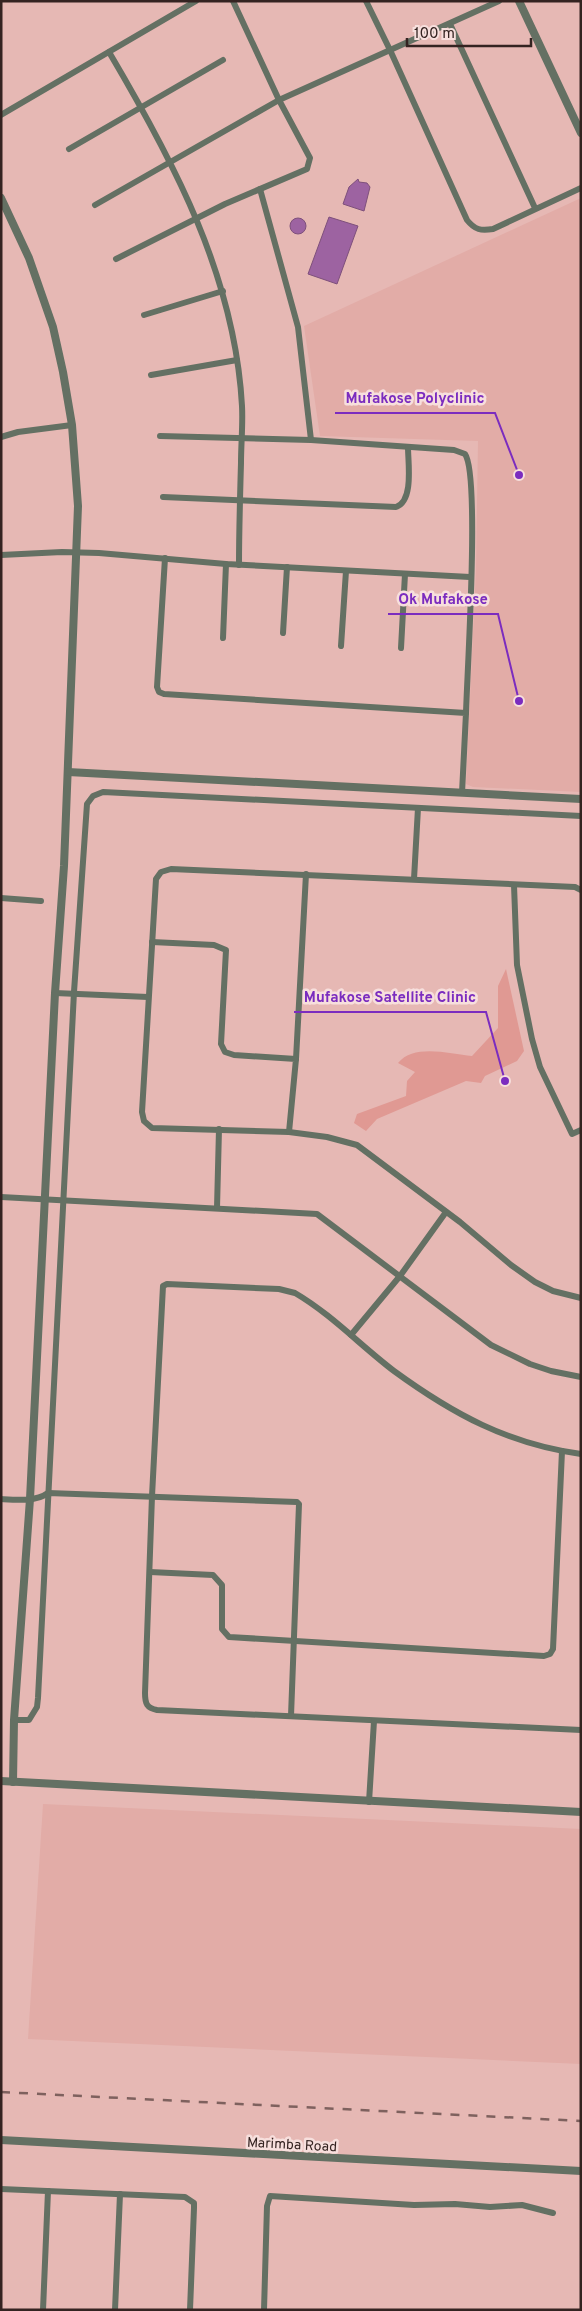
<svg xmlns="http://www.w3.org/2000/svg" width="582" height="2311" font-family="Overpass,sans-serif">
	<style>
		.built { fill: #e2aca7 }
		.green { fill: #e09993 }
		.water { fill: #9d63a1; stroke: #7e507b }
		.lines { fill: none; stroke-linecap: round; stroke-linejoin: round }
		.minor { stroke: #647063; stroke-width: 6 }
		.tertiary { stroke: #647063; stroke-width: 8 }
		.rail { stroke: #7e615e; stroke-width: 2.5; stroke-dasharray: 9 9; stroke-linecap: butt }
		.labels { text-anchor: middle; stroke-width: 5; stroke-linejoin: round; paint-order: stroke }
		.street-label { font-size: 14px; fill: #342321; stroke: #f7dfdd }
		.leader { fill: none; stroke: #7b2cbf; stroke-width: 2 }
		.callout-dot { fill: #7b2cbf; stroke: #f7dfdd; stroke-width: 2 }
		.callout-label { font-size: 15px; text-anchor: middle; font-weight: bold; fill: #7b2cbf; stroke: #f7dfdd; stroke-width: 5; stroke-linejoin: round; paint-order: stroke }
	</style>
	<rect width="100%" height="100%" fill="#e6b8b4"/>
	<g class="built">
		<path d="M581 198V792L473 787 466 784 476 569 478 441 320 436 304 326Z"/>
		<path d="M43 1804 581 1829V2064L28 2039Z"/>
	</g>
	<path class="green" d="M506 969 524 1051 517 1061 485 1076 481 1083 466 1081 377 1119 366 1131 354 1123 357 1114 406 1096 407 1081 415 1072 398 1063C414 1043 450 1054 472 1056L498 1028V986Z"/>
	<g class="water">
		<path d="M358 179 359 182 367 183 370 187 364 211 343 204 349 187Z"/>
		<path d="M329 217 358 226 337 284 308 274Z"/>
		<circle cx="298" cy="226" r="8"/>
	</g>
	<g class="lines">
		<g class="minor">
			<path d="M366 1 390 50 467 220C475 230 481 231 493 229L581 188"/>
			<path d="M450 24 535 208"/>
			<path d="M109 52C174 162 235 277 242 406 243 425 241 444 241 463 240 497 239 531 239 565"/>
			<path d="M1 115 196 1"/>
			<path d="M69 149 223 60"/>
			<path d="M260 189 298 327 311 440"/>
			<path d="M95 205 279 100 499 1"/>
			<path d="M116 259 225 204 307 169 310 158 279 100 233 1"/>
			<path d="M144 315 223 291"/>
			<path d="M151 375 237 360"/>
			<path d="M160 436 311 440 454 450 465 454C480 475 467 674 466 713"/>
			<path d="M1 437 18 432 72 425"/>
			<path d="M163 497 396 507C414 501 408 463 408 447"/>
			<path d="M1 555 62 552 99 553 226 564 470 577"/>
			<path d="M165 558 157 687 159 692 164 694 466 713 462 793"/>
			<path d="M283 633 287 567"/>
			<path d="M223 638 226 564"/>
			<path d="M341 646 346 571"/>
			<path d="M401 648 405 574"/>
			<path d="M414 879 418 808"/>
			<path d="M514 885 517 965 532 1039 540 1067 572 1134 581 1130"/>
			<path d="M581 890 575 887 171 869 161 872 156 879 142 1112 144 1121 152 1128 289 1132 327 1137 357 1145 460 1222 511 1265 535 1282 553 1291 581 1298"/>
			<path d="M1 898 41 901"/>
			<path d="M152 942 214 945 226 950 221 1044 225 1052 234 1055 296 1059 289 1132"/>
			<path d="M55 993 148 997"/>
			<path d="M296 1059 306 874"/>
			<path d="M1 1197 317 1214 491 1345 530 1364 551 1371 581 1377"/>
			<path d="M217 1208 219 1129"/>
			<path d="M351 1335 400 1276 446 1212"/>
			<path d="M581 1454C508 1444 453 1414 394 1371 361 1346 331 1314 295 1293L279 1289 167 1284 163 1286 152 1496 145 1693C145 1704 147 1708 157 1710L581 1730"/>
			<path d="M1 1499C16 1500 36 1502 48 1493L297 1502 299 1504 291 1716"/>
			<path d="M150 1572 213 1575 222 1585V1629L229 1637 544 1656 550 1654 553 1649 562 1451"/>
			<path d="M14 1720H29L37 1707 38 1698 74 992 87 804 93 796 103 792 581 816"/>
			<path d="M369 1802 374 1721"/>
			<path d="M1 2189 185 2197 194 2203V2208L190 2310"/>
			<path d="M43 2310 48 2191"/>
			<path d="M115 2310 120 2194"/>
			<path d="M264 2310 267 2206 270 2196 414 2205 455 2204 490 2207 522 2205 553 2213"/>
		</g>
		<g class="tertiary">
			<path d="M519 1 581 133"/>
			<path d="M1 198 29 258 53 327 63 372 72 425 78 506 64 866 55 993 30 1499 14 1720 13 1782"/>
			<path d="M68 772 581 799"/>
			<path d="M1 1781 581 1812"/>
			<path d="M1 2140 581 2171"/>
		</g>
		<path class="rail" d="M1 2092 581 2121"/>
	</g>
	<g class="labels">
		<g class="street-label">
			<text transform="translate(292 2144) rotate(3)" y="5">Marimba Road</text>
		</g>
	</g>
	<path class="leader" d="M519 475L495 413H335M519 701L498 614H388M505 1081L486 1012H294"/>
	<g class="callout-dot">
		<circle cx="519" cy="475" r="5"/>
		<circle cx="519" cy="701" r="5"/>
		<circle cx="505" cy="1081" r="5"/>
	</g>
	<g class="callout-label">
		<text x="415" y="403">Mufakose Polyclinic</text>
		<text x="443" y="604">Ok Mufakose</text>
		<text x="390" y="1002">Mufakose Satellite Clinic</text>
	</g>
	<rect width="582" height="2311" fill="none" stroke="#342321" stroke-width="5"/>
	<path d="M407 38v8h124v-8" fill="none" stroke="#342321" stroke-width="2.5"/>
	<text x="414" y="38" font-size="15" fill="#342321" stroke="#f7dfdd" stroke-width="4" paint-order="stroke">100 m</text>
</svg>
